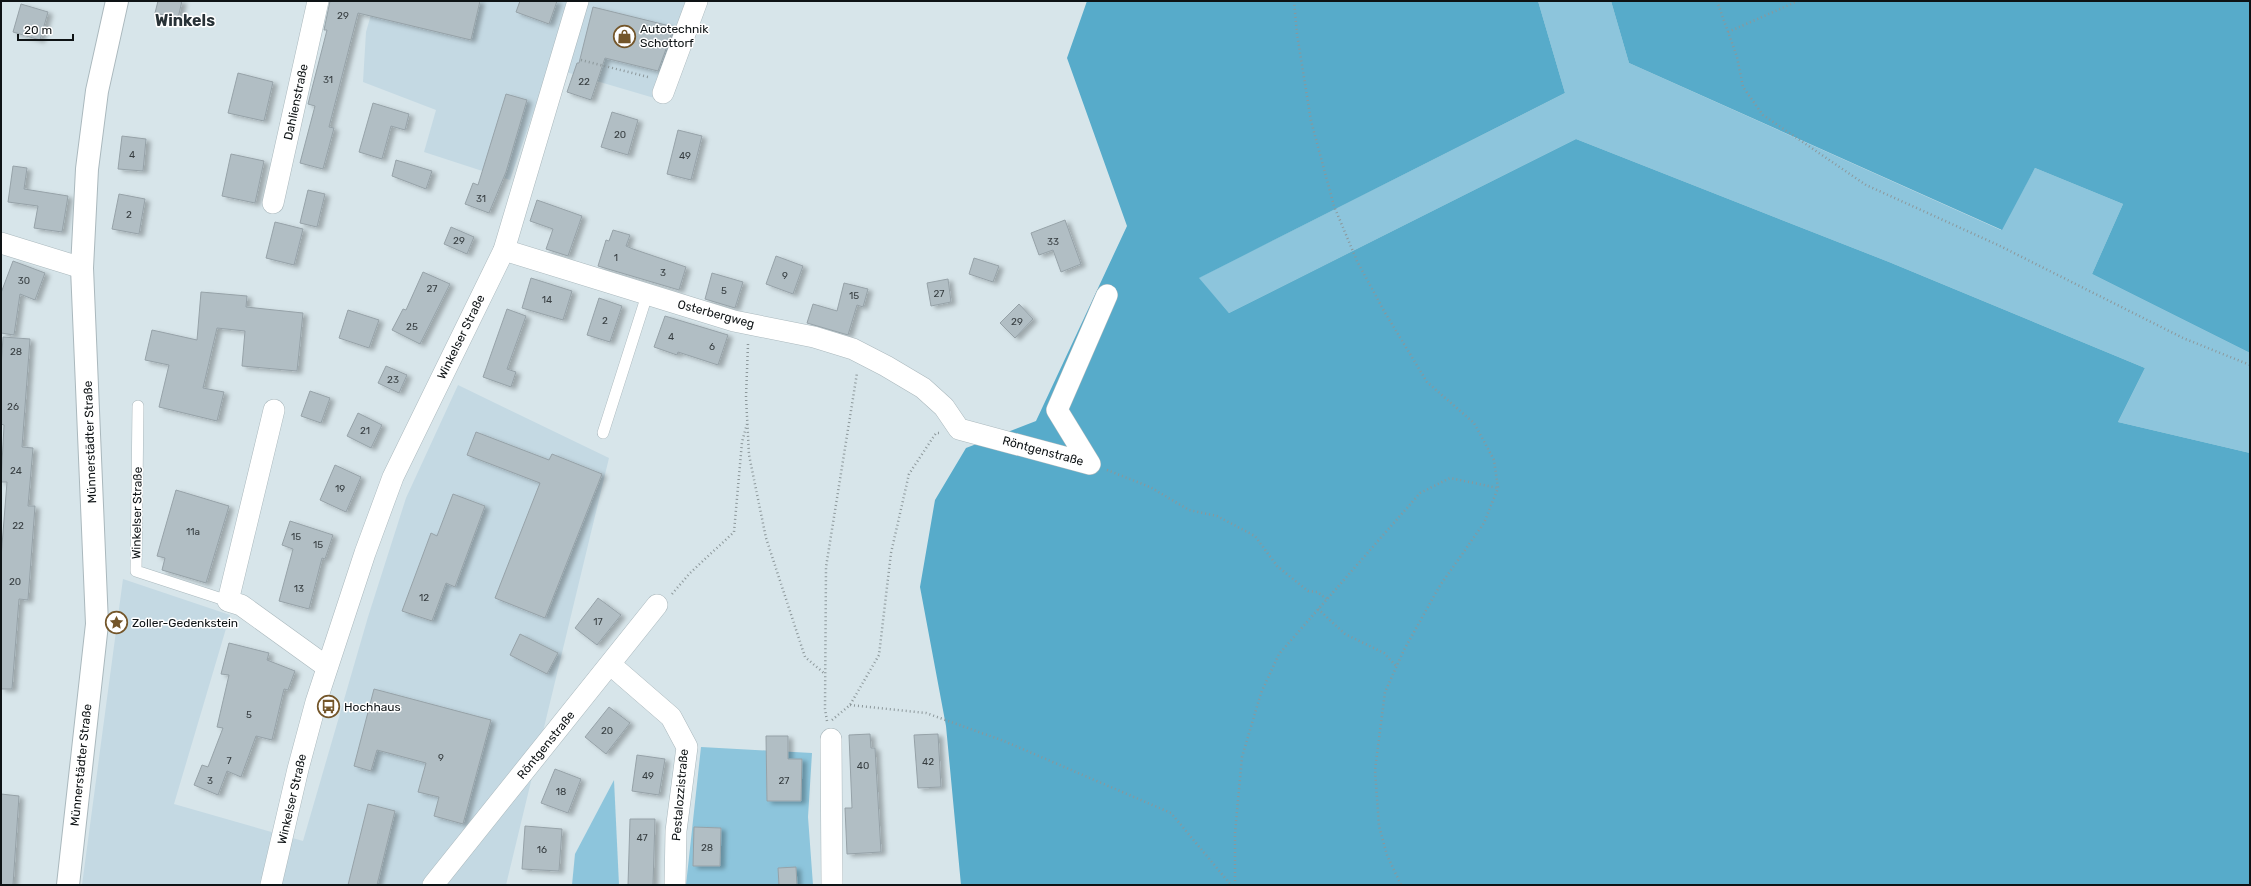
<svg xmlns="http://www.w3.org/2000/svg" width="2251" height="886" font-family="Rubik,sans-serif">
	<style>
		.built { fill: #c4d9e3 }
		.green { fill: #8dc5dc }
		.forest { fill: #57abca }
		.building { fill: #b1bec4; stroke: #96a2a8; filter: url(#shadow) }
		.lines { fill: none; stroke-linecap: round; stroke-linejoin: round }
		.lane-casing { stroke: #aab8bd; stroke-width: 12 }
		.street-casing { stroke: #aab8bd; stroke-width: 22 }
		.primary-casing { stroke: #aab8bd; stroke-width: 24 }
		.path { stroke: #8c979a; stroke-width: 2.5; stroke-dasharray: 1 3; stroke-linecap: butt }
		.lane { stroke: #fff; stroke-width: 11 }
		.street { stroke: #fff; stroke-width: 21 }
		.primary { stroke: #fff; stroke-width: 22 }
		.labels { text-anchor: middle; stroke-width: 3; stroke-linejoin: round; paint-order: stroke }
		.number-label { font-size: 10px; fill: #373e41 }
		.poi-label { font-size: 12px; fill: #0e1315; stroke: #fff; text-anchor: start }
		.street-label { font-size: 12px; fill: #0e1315; stroke: #fff }
		.district-label { font-size: 16px; font-weight: bold; fill: #283237; stroke: #fff }
	</style>
	<defs>
		<filter id="shadow"><feDropShadow dx="4.5" dy="2.5" stdDeviation="2" flood-color="#0004"/></filter>
	</defs>
	<rect width="100%" height="100%" fill="#d7e5ea"/>
	<g class="built">
		<path d="M375 1H688L661 100 549 67 510 180 424 152 436 110 363 82 366 32Z"/>
		<path d="M458 385 609 458 506 885H82L123 579 230 615 174 804 303 841 368 617 406 498Z"/>
	</g>
	<g class="green">
		<path d="M1538 1H1611L1629 63 2001 230 2035 168 2123 204 2092 274 2250 353V453L2118 422 2145 368 1889 262 1576 139 1229 313 1198 278 1565 93Z"/>
		<path d="M701 747 812 753 808 817 813 885H686Z"/>
		<path d="M614 780 619 885H572L575 854Z"/>
	</g>
	<g class="forest">
		<path d="M1087 1H1538L1565 93 1199 278 1229 313 1576 139 1889 262 2145 368 2118 422 2250 453V885H961L946 726 920 587 935 500 966 448 1036 421 1127 226 1067 58Z"/>
		<path d="M1611 1H2250V353L2092 274 2123 204 2035 168 2002 230 1629 63Z"/>
	</g>
	<g class="building">
		<path d="M158 1H182L178 18 155 13Z"/>
		<path d="M330 1H480L471 40 358 13 329 127 334 128 323 169 300 163 315 106 308 104 327 30H324Z"/>
		<path d="M520 1H557L549 24 516 12Z"/>
		<path d="M21 4 48 12 40 40 13 32Z"/>
		<path d="M593 7 674 27 658 71 605 58 591 100 567 92 577 63H579Z"/>
		<path d="M238 73 273 82 264 121 228 113Z"/>
		<path d="M506 94 527 100 506 172 489 213 465 204 473 183 478 185Z"/>
		<path d="M373 103 409 114 405 130 391 126 382 159 359 152Z"/>
		<path d="M612 112 638 120 628 155 601 147Z"/>
		<path d="M678 130 702 136 691 180 667 174Z"/>
		<path d="M122 136 146 139 143 171 118 169Z"/>
		<path d="M231 154 264 161 255 203 222 196Z"/>
		<path d="M396 160 432 171 426 189 392 176Z"/>
		<path d="M13 166 27 168 24 189 68 196 62 232 34 228 38 206 8 202Z"/>
		<path d="M308 190 325 194 317 227 300 223Z"/>
		<path d="M119 194 145 199 139 234 112 229Z"/>
		<path d="M537 200 582 216 568 256 546 249 553 229 530 221Z"/>
		<path d="M1065 220 1081 264 1061 272 1053 250 1039 255 1031 233Z"/>
		<path d="M275 222 303 229 294 265 266 258Z"/>
		<path d="M451 227 474 237 467 254 444 244Z"/>
		<path d="M613 230 630 235 626 246 633 249 686 267 679 290 598 266 606 240 609 241Z"/>
		<path d="M776 256 803 266 793 294 766 284Z"/>
		<path d="M974 258 999 266 993 282 969 274Z"/>
		<path d="M13 261 45 273 35 300 20 294 14 335 1 333V293Z"/>
		<path d="M423 272 450 284 420 344 392 330 403 309 406 310Z"/>
		<path d="M712 273 743 282 735 308 705 299Z"/>
		<path d="M531 278 572 291 563 320 522 308Z"/>
		<path d="M948 279 951 302 931 306 927 283Z"/>
		<path d="M844 283 868 289 863 307 857 305 848 335 807 323 813 304 837 311Z"/>
		<path d="M201 292 247 296 246 307 303 313 297 371 242 366 245 331 217 328 203 388 224 392 217 421 159 407 169 365 145 360 152 330 197 340Z"/>
		<path d="M599 298 622 306 610 342 587 335Z"/>
		<path d="M1019 304 1033 319 1015 338 1000 323Z"/>
		<path d="M507 309 526 316 507 369 516 372 511 387 483 377Z"/>
		<path d="M348 310 379 320 369 348 339 338Z"/>
		<path d="M665 316 728 335 718 365 678 352 677 355 654 347Z"/>
		<path d="M3 337 30 339 22 447 33 448 28 506H35L28 600 19 599 12 689H1V558L7 482H1L4 425 1 424V368Z"/>
		<path d="M386 366 407 375 399 393 378 383Z"/>
		<path d="M310 391 330 398 321 423 301 416Z"/>
		<path d="M358 413 382 425 371 448 347 436Z"/>
		<path d="M476 432 549 460 552 454 602 474 545 618 495 598 540 483 467 455Z"/>
		<path d="M335 465 361 477 346 512 320 500Z"/>
		<path d="M176 490 229 506 206 583 162 570 165 558 157 556Z"/>
		<path d="M453 494 485 506 455 587 446 583 432 621 402 611 431 533 437 536Z"/>
		<path d="M290 521 333 535 325 559 322 558 309 609 279 601 293 549 282 545Z"/>
		<path d="M598 598 621 615 597 645 575 628Z"/>
		<path d="M520 634 558 653 547 674 510 655Z"/>
		<path d="M229 643 269 653 267 660 295 671 288 690 284 689 272 740 256 736 241 777 227 771 218 795 194 785 202 765 208 767 223 728 217 727 229 675 221 674Z"/>
		<path d="M374 689 491 720 463 824 434 816 439 797 418 792 426 763 377 750 371 771 354 766Z"/>
		<path d="M609 707 630 723 606 754 585 737Z"/>
		<path d="M870 734 871 748H875L881 852 847 854 845 808H852L849 735Z"/>
		<path d="M938 734 941 787 918 788 914 735Z"/>
		<path d="M766 736H788V759H802L801 801H767Z"/>
		<path d="M637 755 665 759 659 795 632 791Z"/>
		<path d="M555 769 581 779 568 813 541 803Z"/>
		<path d="M1 794 19 796 13 885H1Z"/>
		<path d="M368 804 395 811 377 885H348Z"/>
		<path d="M630 819H655L653 885H628Z"/>
		<path d="M525 826 562 829 559 871 522 869Z"/>
		<path d="M694 827 721 828 720 866H693Z"/>
		<path d="M796 867 797 885H779L778 868Z"/>
	</g>
	<g class="lines">
		<defs>
			<g id="lane">
				<path d="M138 406 136 571 228 601"/>
				<path d="M603 433 647 295"/>
			</g>
			<g id="street">
				<path d="M663 93 697 1"/>
				<path d="M273 203 318 1"/>
				<path d="M1 243 82 268"/>
				<path d="M504 250 734 321 814 337 853 349 886 366 923 388 944 407 959 429 1090 464 1057 410 1107 295"/>
				<path d="M274 410 228 601 241 605 327 667"/>
				<path d="M611 665 671 717 687 747 676 831 675 885"/>
				<path d="M831 739 832 885"/>
				<path d="M271 885 298 769 316 702 365 553 393 477 504 250 578 1"/>
				<path d="M433 885 657 605"/>
			</g>
			<path id="primary" d="M68 885 97 624 82 268 87 169 97 91 117 1"/>
		</defs>
		<use href="#lane" class="lane-casing"/>
		<use href="#street" class="street-casing"/>
		<use href="#primary" class="primary-casing"/>
		<g class="path">
			<path d="M1294 1 1297 34 1311 121 1334 206 1357 261 1384 311 1427 382 1474 423 1494 460 1498 488 1484 523 1439 587 1404 650 1385 692 1375 770 1379 826 1387 855 1401 885"/>
			<path d="M1717 1 1737 57 1743 87 1763 115 1866 185 1998 245 2183 338 2250 365"/>
			<path d="M1728 32 1798 1"/>
			<path d="M581 60 648 77"/>
			<path d="M748 344 746 397 749 455 766 538 805 657 825 674"/>
			<path d="M1107 470 1150 487 1189 510 1217 516 1255 536 1277 566 1308 591 1317 592 1327 599"/>
			<path d="M672 594 690 573 734 532 742 442 747 424"/>
			<path d="M1318 609 1345 634 1384 653 1397 667"/>
			<path d="M850 705 926 713 1004 741 1171 813 1231 885"/>
			<path d="M832 720 850 705 879 655 891 553 909 474 936 433H939"/>
			<path d="M827 721 825 709 826 567 857 373"/>
			<path d="M1235 885V833L1242 757 1261 693 1279 654 1420 493 1450 478 1498 488"/>
		</g>
		<use href="#lane" class="lane"/>
		<use href="#street" class="street"/>
		<use href="#primary" class="primary"/>
	</g>
	<defs>
		<symbol id="shop-ring" viewBox="-11 -11 22 22"><circle r="9.5" fill="#fff" stroke="#74562a" stroke-width="1.5"/><path d="M-5-2.5h2.3a2.7 3.5 0 0 1 5.4 0H5L5.5 6h-11ZM-1.5-2.5h3a1.5 2.3 0 0 0-3 0Z" fill="#74562a"/></symbol>
		<symbol id="sight-ring" viewBox="-11 -11 22 22"><circle r="9.5" fill="#fff" stroke="#74562a" stroke-width="1.5"/><path d="M0-6L1.8-2.2L6-1.7L2.9 1.2L3.7 5.4L0 3.3L-3.7 5.4L-2.9 1.2L-6-1.7L-1.8-2.2Z" fill="#74562a"/></symbol>
		<symbol id="bus-ring" viewBox="-11 -11 22 22"><circle r="9.5" fill="#fff" stroke="#74562a" stroke-width="1.5"/><path d="M-5-6H5V4H4V6H2V4H-2V6H-4V4H-5ZM-3.5-4V0h7V-4ZM-3.5 1.2v1.5H-2V1.2ZM2 1.2v1.5H3.5V1.2Z" fill="#74562a"/></symbol>
	</defs>
	<g fill-rule="evenodd">
		<use href="#shop-ring" x="612" y="24" width="25" height="25"/>
		<use href="#sight-ring" x="104" y="610" width="25" height="25"/>
		<use href="#bus-ring" x="316" y="694" width="25" height="25"/>
	</g>
	<g class="labels">
		<g class="number-label">
			<text x="343" y="19">29</text>
			<text x="328" y="83">31</text>
			<text x="584" y="85">22</text>
			<text x="620" y="138">20</text>
			<text x="132" y="158">4</text>
			<text x="685" y="159">49</text>
			<text x="481" y="202">31</text>
			<text x="129" y="218">2</text>
			<text x="459" y="244">29</text>
			<text x="1053" y="245">33</text>
			<text x="616" y="261">1</text>
			<text x="663" y="276">3</text>
			<text x="785" y="279">9</text>
			<text x="24" y="284">30</text>
			<text x="432" y="292">27</text>
			<text x="724" y="294">5</text>
			<text x="939" y="297">27</text>
			<text x="854" y="299">15</text>
			<text x="547" y="303">14</text>
			<text x="605" y="324">2</text>
			<text x="1017" y="325">29</text>
			<text x="412" y="330">25</text>
			<text x="671" y="340">4</text>
			<text x="712" y="350">6</text>
			<text x="16" y="355">28</text>
			<text x="393" y="383">23</text>
			<text x="13" y="410">26</text>
			<text x="365" y="434">21</text>
			<text x="16" y="474">24</text>
			<text x="340" y="492">19</text>
			<text x="18" y="529">22</text>
			<text x="193" y="535">11a</text>
			<text x="296" y="540">15</text>
			<text x="318" y="548">15</text>
			<text x="15" y="585">20</text>
			<text x="299" y="592">13</text>
			<text x="424" y="601">12</text>
			<text x="598" y="625">17</text>
			<text x="249" y="718">5</text>
			<text x="607" y="734">20</text>
			<text x="441" y="761">9</text>
			<text x="229" y="764">7</text>
			<text x="928" y="765">42</text>
			<text x="863" y="769">40</text>
			<text x="648" y="779">49</text>
			<text x="210" y="784">3</text>
			<text x="784" y="784">27</text>
			<text x="561" y="795">18</text>
			<text x="642" y="841">47</text>
			<text x="707" y="851">28</text>
			<text x="542" y="853">16</text>
		</g>
		<g class="poi-label">
			<text x="640" y="33">Autotechnik<tspan x="640" dy="14">Schottorf</tspan></text>
			<text x="132" y="627">Zoller-Gedenkstein</text>
			<text x="344" y="711">Hochhaus</text>
		</g>
		<g class="street-label">
			<text transform="translate(296 102) rotate(-78)" y="4">Dahlienstraße</text>
			<text transform="translate(716 314) rotate(15)" y="4">Osterbergweg</text>
			<text transform="translate(461 337) rotate(-64)" y="4">Winkelser Straße</text>
			<text transform="translate(90 442) rotate(-92)" y="4">Münnerstädter Straße</text>
			<text transform="translate(1043 451) rotate(15)" y="4">Röntgenstraße</text>
			<text transform="translate(137 513) rotate(-89)" y="4">Winkelser Straße</text>
			<text transform="translate(546 745) rotate(-51)" y="4">Röntgenstraße</text>
			<text transform="translate(81 765) rotate(-84)" y="4">Münnerstädter Straße</text>
			<text transform="translate(680 795) rotate(-85)" y="4">Pestalozzistraße</text>
			<text transform="translate(292 799) rotate(-77)" y="4">Winkelser Straße</text>
		</g>
		<g class="district-label">
			<text x="185" y="26">Winkels</text>
		</g>
	</g>
	<rect width="2251" height="886" fill="none" stroke="#0e1315" stroke-width="4"/>
	<path d="M18 34v6h55v-6" fill="none" stroke="#0e1315" stroke-width="2"/>
	<text x="24" y="34" font-size="12" fill="#0e1315" stroke="#ffffff" stroke-width="3" paint-order="stroke">20 m</text>
</svg>
